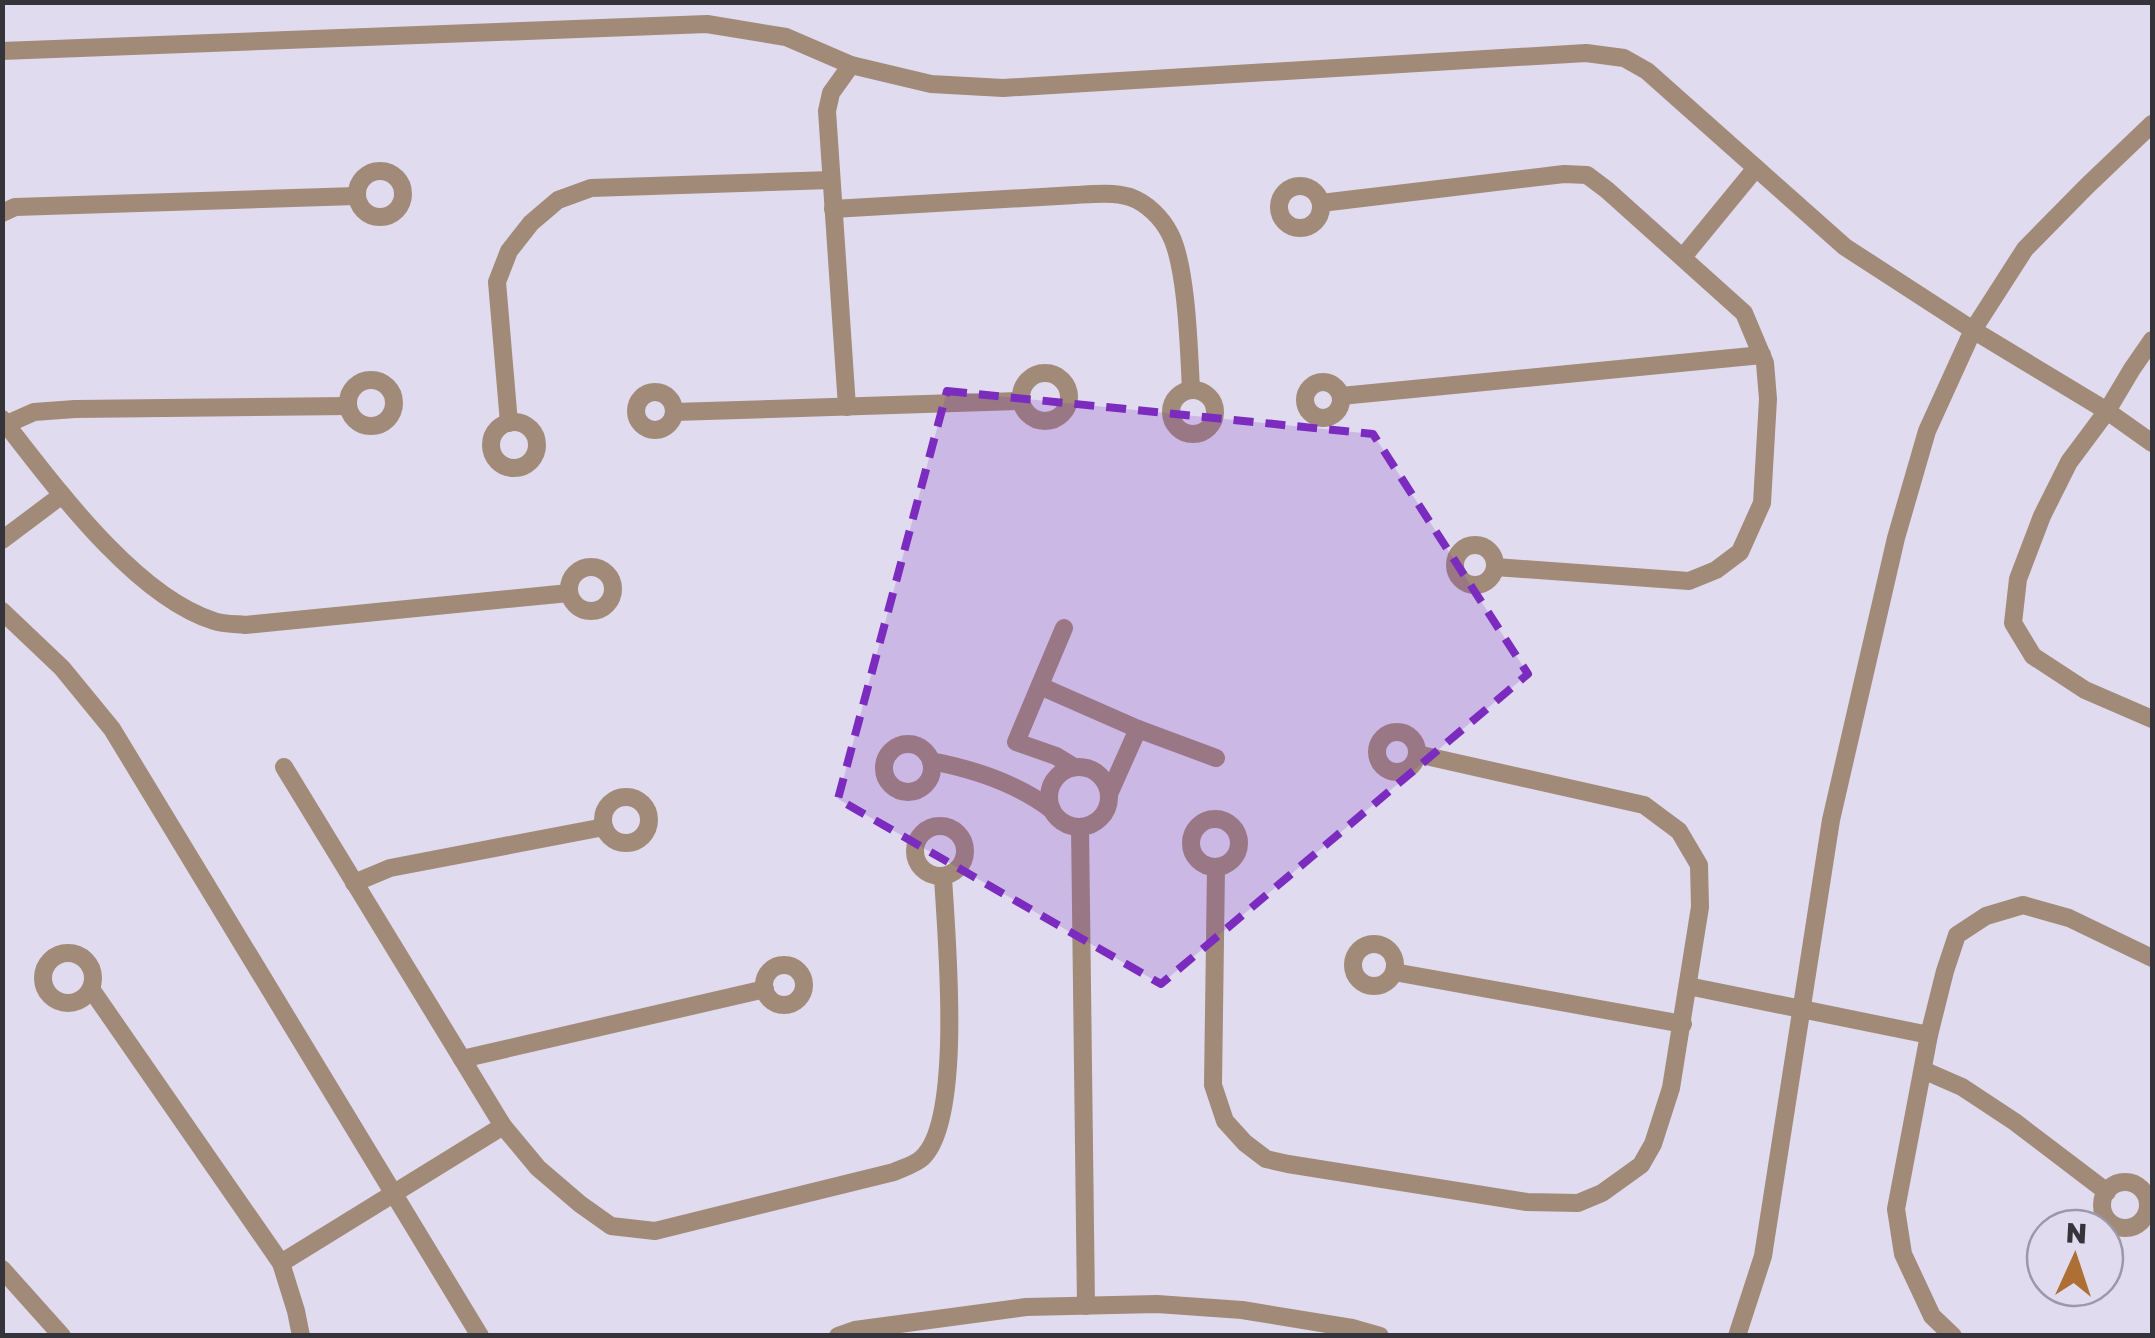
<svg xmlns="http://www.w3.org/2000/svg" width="2155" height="1338" font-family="'Golos Text',sans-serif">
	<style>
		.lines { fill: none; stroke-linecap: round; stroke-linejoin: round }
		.minor { stroke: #a18a77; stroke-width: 18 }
		.marked { fill: #7b2cbf; fill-opacity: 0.2; stroke: #7b2cbf; stroke-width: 8; stroke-dasharray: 20 12; stroke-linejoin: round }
	</style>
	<rect width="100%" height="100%" fill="#e0dbef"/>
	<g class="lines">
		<g class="minor">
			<path d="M2 51 707 24 786 37 851 65 931 84 1003 88 1586 53 1624 58 1647 71 1845 247 1973 330 2107 411 2152 443"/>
			<circle cx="380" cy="194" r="23"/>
			<circle cx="1300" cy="207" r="21"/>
			<path d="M1321 203 1564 174 1587 175 1607 190 1744 313 1765 363 1768 399 1762 503 1740 552 1716 570 1689 581 1495 567"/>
			<path d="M833 209 1075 195C1093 194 1113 192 1130 197 1147 203 1162 218 1170 234 1187 266 1189 352 1191 390"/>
			<path d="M2 213 15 207 356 196"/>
			<path d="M1683 257 1756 168"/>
			<path d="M2152 340 2132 369 2107 411 2069 462 2042 516 2018 579 2013 623 2033 656 2085 690 2152 719"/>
			<circle cx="1045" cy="397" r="24"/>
			<circle cx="371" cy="403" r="23"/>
			<circle cx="1323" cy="400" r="18"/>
			<circle cx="1193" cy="412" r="22"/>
			<circle cx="655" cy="411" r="19"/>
			<path d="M1341 396 1762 355"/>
			<path d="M847 407 827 111 831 93 851 65"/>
			<path d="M674 412 1021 401"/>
			<path d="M2 419C53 484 134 596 214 621 223 624 235 624 245 625L569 593"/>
			<circle cx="514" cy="445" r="23"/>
			<path d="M509 423 497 282 509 251 531 223 558 200 591 188 831 180"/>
			<path d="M7 424 34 412 75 409 348 406"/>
			<path d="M2 540 62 495"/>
			<circle cx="1475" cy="565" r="20"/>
			<circle cx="591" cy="589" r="22"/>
			<path d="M2 611 62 668 112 729 480 1336"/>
			<path d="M1064 628 1016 742 1056 756 1074 767"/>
			<path d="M1040 686 1138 729 1109 794"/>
			<path d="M1138 729 1216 758"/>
			<circle cx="1397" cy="752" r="20"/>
			<circle cx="908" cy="768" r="24"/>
			<path d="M931 761C973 769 1018 784 1052 810"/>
			<path d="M284 767 503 1126 538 1168 580 1204 611 1226 655 1231 894 1172C903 1168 916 1164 922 1158 964 1120 946 934 943 877"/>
			<circle cx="1079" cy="797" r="30"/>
			<circle cx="626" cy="820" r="23"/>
			<circle cx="1215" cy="843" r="24"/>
			<circle cx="940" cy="851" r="25"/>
			<path d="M1080 827 1086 1306"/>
			<path d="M1216 868 1213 1085 1225 1121 1245 1143 1266 1159 1288 1164 1527 1202 1578 1203 1602 1193 1641 1165 1653 1144 1671 1088 1700 907 1699 865 1679 831 1644 805 1417 754"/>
			<path d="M354 883 390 868 604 827"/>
			<circle cx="1374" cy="965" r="21"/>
			<circle cx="68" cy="978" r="25"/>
			<circle cx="784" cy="985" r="20"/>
			<path d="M1394 972 1683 1024"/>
			<path d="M1688 986 1929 1035 1945 971 1957 935 1986 916 2023 905 2069 918 2152 958"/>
			<path d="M91 989 281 1263 296 1311 301 1336"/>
			<path d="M1929 1035 1896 1209 1903 1254 1932 1316 1953 1336"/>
			<path d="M462 1059 765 989"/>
			<path d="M1923 1070 1962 1087 2015 1122 2107 1192"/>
			<circle cx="2125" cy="1205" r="23"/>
			<path d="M281 1263 503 1126"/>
			<path d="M2 1269 62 1336"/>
			<path d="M838 1336 855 1330 1026 1307 1157 1304 1242 1310 1352 1328 1380 1336"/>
			<path d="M1737 1336 1763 1256 1831 820 1896 538 1927 431 1973 330 2025 249 2087 186 2152 124"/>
		</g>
	</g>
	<path class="marked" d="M947 391 1373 434 1528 674 1161 984 838 799Z"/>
	<rect width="2155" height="1338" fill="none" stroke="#35343b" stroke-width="10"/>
	<g transform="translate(2075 1258) rotate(3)"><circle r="48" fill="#e0dbef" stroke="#9c98a7" stroke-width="2.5"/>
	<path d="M0-8L18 38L0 25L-18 38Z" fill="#ad6f34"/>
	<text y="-15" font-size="28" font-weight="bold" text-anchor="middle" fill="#35343b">N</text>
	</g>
</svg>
